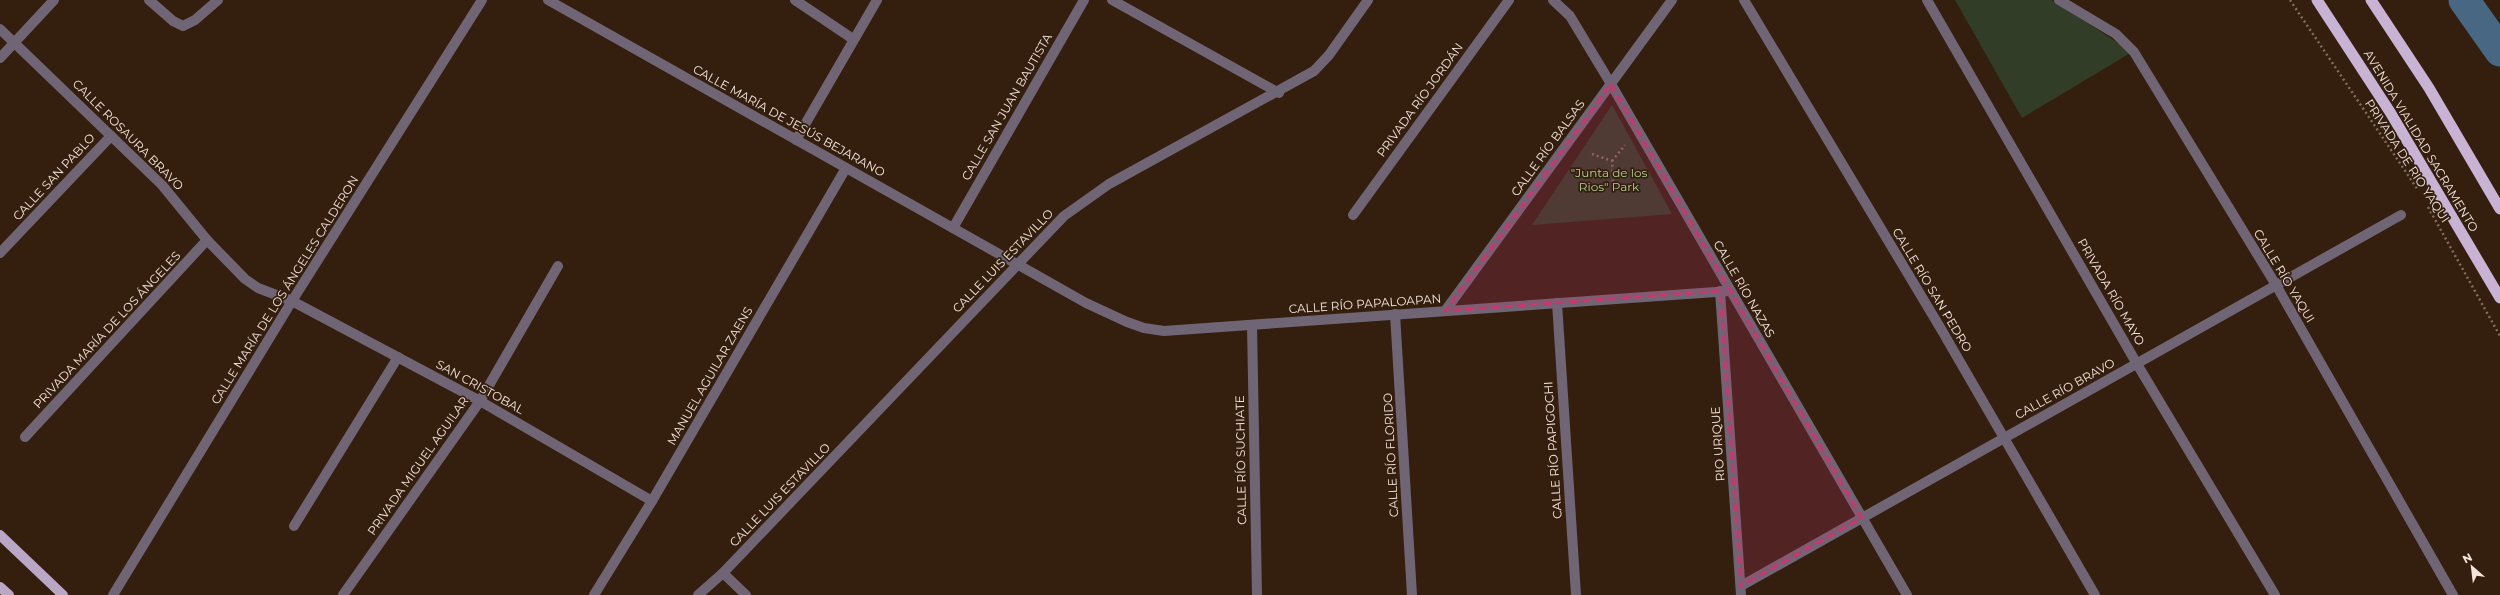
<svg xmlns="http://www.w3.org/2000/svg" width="2500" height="595" font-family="Montserrat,sans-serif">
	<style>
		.green { fill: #313d26 }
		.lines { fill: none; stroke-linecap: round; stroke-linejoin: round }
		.river { stroke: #476782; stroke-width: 31 }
		.path { stroke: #816e60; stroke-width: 2.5; stroke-dasharray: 2 3; stroke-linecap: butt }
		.minor { stroke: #6f6574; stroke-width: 10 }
		.primary { stroke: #baa6c5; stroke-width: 10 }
		.trunk { stroke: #c9b3d5; stroke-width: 11 }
		.marked { fill: #ca376e; fill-opacity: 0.2; stroke: #ca376e; stroke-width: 3; stroke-dasharray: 8 5; stroke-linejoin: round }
		.labels { text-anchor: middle; stroke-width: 3.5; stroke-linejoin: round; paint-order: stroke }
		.street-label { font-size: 12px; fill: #f4e4da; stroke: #341f0f }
		.park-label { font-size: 12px; fill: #b0cf93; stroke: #341f0f }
	</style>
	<rect width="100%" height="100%" fill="#341f0f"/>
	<g class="green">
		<path d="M1955 0H2052L2132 52 2022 118Z"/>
		<path d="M1612 105 1672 214 1532 225Z"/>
	</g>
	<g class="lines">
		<path class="river" d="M2464 0 2500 51"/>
		<g class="path">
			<path d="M2290 0 2418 190"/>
			<path d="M1592 154 1612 161 1613 184"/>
			<path d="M1612 161 1625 145"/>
			<path d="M2428 207 2500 336"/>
		</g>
		<g class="minor">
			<path d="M149 0 173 21 183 26 195 20 218 0"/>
			<path d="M548 0 1086 303 1127 322 1144 328 1164 331 1730 291"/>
			<path d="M795 0 853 39"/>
			<path d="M1112 0 1279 93"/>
			<path d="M1553 0 1570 16 1611 84 1907 595"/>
			<path d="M1744 0 1941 329 2095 595"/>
			<path d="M1927 0 2137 364 2275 595"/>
			<path d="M2059 0 2116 34 2134 52 2276 285 2453 595"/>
			<path d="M0 29 162 185 207 240 245 279 258 288 292 301 480 401 652 501"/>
			<path d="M0 58 54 0"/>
			<path d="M796 140 877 0"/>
			<path d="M1353 215 1509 0"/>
			<path d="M953 228 1084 0"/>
			<path d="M0 253 111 136"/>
			<path d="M1720 291 1741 595"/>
			<path d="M1557 303 1576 595"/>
			<path d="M1445 311 1672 0"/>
			<path d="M1395 314 1412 595"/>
			<path d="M1252 325 1257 595"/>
			<path d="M25 437 207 240"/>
			<path d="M294 526 398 357"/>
			<path d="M723 573 746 595"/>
			<path d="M1741 586 2401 215"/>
			<path d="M113 595 292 301 482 0"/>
			<path d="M343 595 480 401 558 266"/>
			<path d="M594 595 652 501 846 168"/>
			<path d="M698 595 723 573 1064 216 1109 184 1314 71 1329 55 1368 0"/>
		</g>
		<g class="primary">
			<path d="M0 535 63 595"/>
			<path d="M0 587 9 595"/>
		</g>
		<g class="trunk">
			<path d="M2317 0 2390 112 2500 298"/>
			<path d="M2371 0 2429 88 2500 209"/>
		</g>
	</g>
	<path class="marked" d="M1611 84 1862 518 1741 586 1720 291 1445 311Z"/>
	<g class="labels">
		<g class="street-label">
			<text transform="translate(1420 100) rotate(-54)" y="4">PRIVADA RÍO JORDÁN</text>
			<text transform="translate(1007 107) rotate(-60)" y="4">CALLE SAN JUAN BAUTISTA</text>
			<text transform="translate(789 121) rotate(29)" y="4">CALLE MARÍA DE JESÚS BEJARANO</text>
			<text transform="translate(128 135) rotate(45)" y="4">CALLE ROSAURA BRAVO</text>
			<text transform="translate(2421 141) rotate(59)" y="4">AVENIDA VIALIDAD SACRAMENTO</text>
			<text transform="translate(1548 148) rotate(-54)" y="4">CALLE RÍO BALSAS</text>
			<text transform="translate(2407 161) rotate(57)" y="4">PRIVADA DE RIO YAQUI</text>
			<text transform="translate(54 177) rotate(-47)" y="4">CALLE SAN PABLO</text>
			<text transform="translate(1003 261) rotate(-46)" y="4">CALLE LUIS ESTAVILLO</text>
			<text transform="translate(2284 276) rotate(59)" y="4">CALLE RÍO YAQUI</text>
			<text transform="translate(1744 289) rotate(60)" y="4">CALLE RÍO NAZAS</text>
			<text transform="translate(285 290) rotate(-58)" y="4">CALLE MARÍA DE LOS ÁNGELES CALDERON</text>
			<text transform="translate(1932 290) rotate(59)" y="4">CALLE RÍO SAN PEDRO</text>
			<text transform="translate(2111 292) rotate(60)" y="4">PRIVADA RÍO MAYO</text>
			<text transform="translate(1365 304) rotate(-4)" y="4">CALLE RÍO PAPALOAPAN</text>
			<text transform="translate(107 330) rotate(-47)" y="4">PRIVADA MARÍA DE LOS ÁNGELES</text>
			<text transform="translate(710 376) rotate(-60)" y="4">MANUEL AGUILAR ZAENS</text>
			<text transform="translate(480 387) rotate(29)" y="4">SAN CRISTOBAL</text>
			<text transform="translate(2065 389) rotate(-29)" y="4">CALLE RÍO BRAVO</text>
			<text transform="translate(1718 444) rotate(-94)" y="4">RIO URIQUE</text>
			<text transform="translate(1553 450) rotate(-94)" y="4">CALLE RÍO PAPIGOCHI</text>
			<text transform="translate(1391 455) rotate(-93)" y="4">CALLE RÍO FLORIDO</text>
			<text transform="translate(1241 460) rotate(-91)" y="4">CALLE RÍO SUCHIATE</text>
			<text transform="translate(418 466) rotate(-55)" y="4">PRIVADA MIGUEL AGUILAR</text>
			<text transform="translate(780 495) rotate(-46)" y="4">CALLE LUIS ESTAVILLO</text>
		</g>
		<g class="park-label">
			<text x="1609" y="177">"Junta de los<tspan x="1609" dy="14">Rios" Park</tspan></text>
		</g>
	</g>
	<g transform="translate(2472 567) rotate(332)" stroke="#341f0f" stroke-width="3" paint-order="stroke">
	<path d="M0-3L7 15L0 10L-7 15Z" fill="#f4e4da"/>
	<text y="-6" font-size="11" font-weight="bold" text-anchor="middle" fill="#f4e4da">N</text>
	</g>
</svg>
